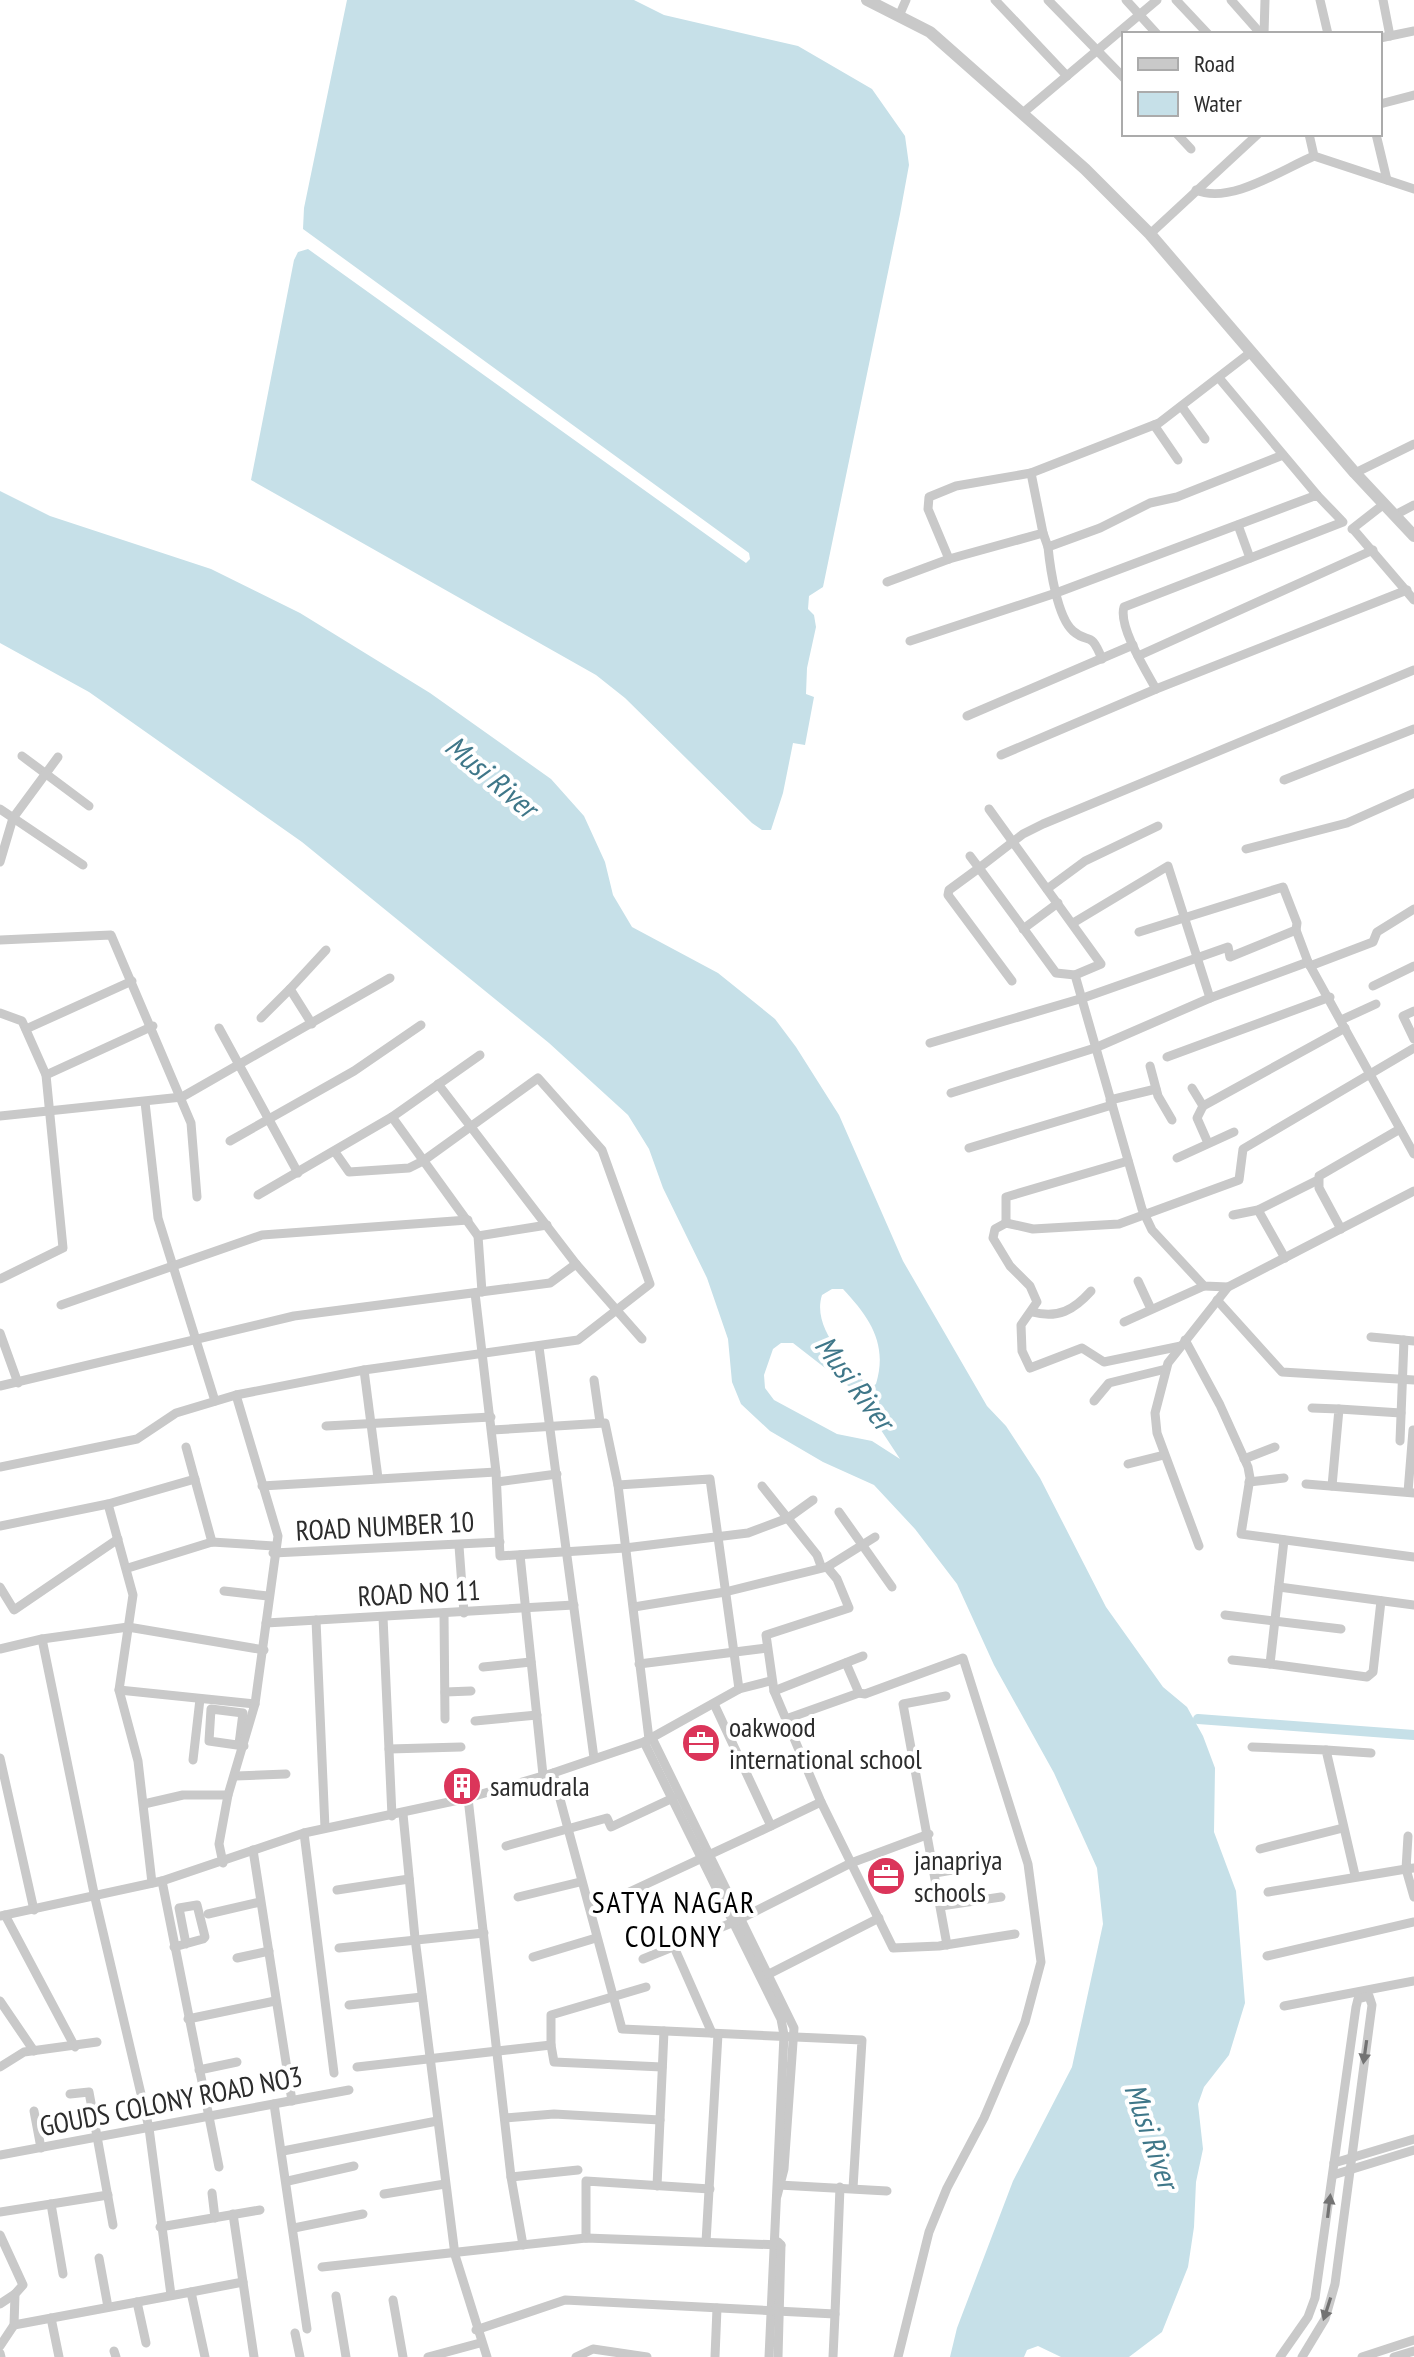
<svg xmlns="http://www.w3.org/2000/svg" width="1414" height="2357" font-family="'PT Sans Narrow',sans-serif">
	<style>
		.water { fill: #c6e0e8; fill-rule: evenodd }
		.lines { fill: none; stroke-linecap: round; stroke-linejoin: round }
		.canal { stroke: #c6e0e8; stroke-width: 10 }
		.minor { stroke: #c9c9c9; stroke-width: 9 }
		.tertiary { stroke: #c9c9c9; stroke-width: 12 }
		.oneway { fill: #737373 }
		.labels { text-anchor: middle; stroke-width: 8; stroke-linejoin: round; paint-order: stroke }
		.street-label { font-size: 28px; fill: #2c2c2c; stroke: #fff }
		.poi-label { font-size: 28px; fill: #2c2c2c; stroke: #fff; text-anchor: start }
		.water-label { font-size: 30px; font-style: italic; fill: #3f7789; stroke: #fff }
		.neighbourhood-label { font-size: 30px; letter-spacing: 2px; fill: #000; stroke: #fff }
	</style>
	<rect width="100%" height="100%" fill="#fff"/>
	<g class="water">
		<path d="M347 0H634L664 15 798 46 872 89 905 136 909 165 900 214 823 587 809 596 808 609 814 615 816 627 807 668 806 694 814 697 805 745 793 743 783 793 771 830H762L752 823 625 698 596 675 251 480 294 260 298 252 308 249 746 563 750 559 749 553 303 229 304 208Z"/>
		<path d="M0 491 50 516 211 569 300 613 430 693 551 779 584 816 605 862 613 895 632 927 718 973 775 1019 796 1047 839 1115 903 1261 987 1406 1006 1426 1040 1478 1106 1607 1163 1687 1187 1707 1203 1736 1215 1768 1214 1832 1236 1891 1245 2003 1229 2055 1204 2087 1198 2104 1203 2149 1196 2182 1194 2227 1188 2267 1162 2332 1129 2357H1061L1038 2346 1027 2350 1024 2357H950L957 2328 1013 2181 1072 2067 1103 1924 1097 1868 1054 1773 994 1665 957 1584 915 1529 874 1485 823 1462 770 1431 741 1404 732 1382 728 1339 707 1278 663 1188 649 1149 628 1115 549 1043 302 842 89 692 0 643ZM832 1289H843C870 1318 888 1344 876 1384L870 1388C850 1365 811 1329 822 1295ZM781 1343H793L856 1392 900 1459 872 1441 837 1434 774 1400 765 1388 764 1375 773 1349Z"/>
	</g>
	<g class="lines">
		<path class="canal" d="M1198 1719 1414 1735"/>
		<g class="minor">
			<path d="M995 0 1067 76"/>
			<path d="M1048 0 1124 78"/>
			<path d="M1126 0 1157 34"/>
			<path d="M1176 0 1208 34"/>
			<path d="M1231 0 1261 34"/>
			<path d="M1320 0 1328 34"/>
			<path d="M1383 0 1390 36"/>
			<path d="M899 16 906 0"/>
			<path d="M1264 34 1265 0"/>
			<path d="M1380 38 1414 31"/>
			<path d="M1380 104 1414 95"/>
			<path d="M1024 112 1157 0"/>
			<path d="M1177 134 1191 149"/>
			<path d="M1309 134 1314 156 1414 189"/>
			<path d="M1376 134 1387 180"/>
			<path d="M1196 190C1230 205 1281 170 1314 156"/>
			<path d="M1150 234 1258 134"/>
			<path d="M1219 378 1317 495"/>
			<path d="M1182 407 1205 439"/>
			<path d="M1154 425 1178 460"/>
			<path d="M1355 473 1414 444"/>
			<path d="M1395 515 1414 505"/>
			<path d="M1238 525 1250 558"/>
			<path d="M1352 529 1384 504"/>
			<path d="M1354 530 1414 600"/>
			<path d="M1043 533 1048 547 1100 528 1150 503 1177 497 1283 455"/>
			<path d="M1048 547C1050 567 1057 617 1073 631 1089 645 1090 629 1102 659"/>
			<path d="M949 559 928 509 929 497 956 486 1031 473"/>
			<path d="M887 582 949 559 1043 533 1031 473 1159 423 1251 352"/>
			<path d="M910 641 1056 593 1317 495 1343 522 1124 607C1118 626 1146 671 1156 689L1001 755"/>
			<path d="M1138 656 1373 550"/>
			<path d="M1156 689 1407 590"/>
			<path d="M967 716 1133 645"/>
			<path d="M22 756 89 806"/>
			<path d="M1284 780 1414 729"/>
			<path d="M0 809 83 865"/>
			<path d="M989 809 1101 964 1075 975"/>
			<path d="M1246 849 1347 823 1414 793"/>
			<path d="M970 856 979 868 949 890 948 895 1012 981"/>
			<path d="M0 862 13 818 58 757"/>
			<path d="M1047 889 1085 861 1158 826"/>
			<path d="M1023 929 1058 903"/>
			<path d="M1139 932 1283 887 1297 923 1296 930"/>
			<path d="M0 940 111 935 191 1123 197 1197"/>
			<path d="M1310 966 1373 942 1377 932 1414 909"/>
			<path d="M1373 986 1414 966"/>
			<path d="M1210 998 1308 962"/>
			<path d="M1414 1011 1403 1016 1414 1039"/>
			<path d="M0 1013 22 1021 46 1075 63 1248 0 1279"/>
			<path d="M261 1018 290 989"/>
			<path d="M1341 1020 1376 1004"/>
			<path d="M312 1024 290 989 326 950"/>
			<path d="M219 1028 298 1173"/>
			<path d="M26 1029 132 981"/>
			<path d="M930 1043 1083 998 1228 947 1230 957 1296 930 1308 962 1414 1154"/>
			<path d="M1167 1057 1330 997"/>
			<path d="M1150 1066 1158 1096 1172 1120"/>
			<path d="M46 1075 153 1026"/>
			<path d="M438 1084 576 1264 642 1339"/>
			<path d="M1192 1088 1203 1106 1197 1118 1208 1143"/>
			<path d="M951 1093 1095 1048 1210 998 1168 866 1073 923"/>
			<path d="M1110 1100 1156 1089"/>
			<path d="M145 1102 158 1218 215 1401"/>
			<path d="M1203 1106 1345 1028"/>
			<path d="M0 1116 182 1097 390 978"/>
			<path d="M392 1117 478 1236 482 1292"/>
			<path d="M230 1141 354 1071 421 1025"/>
			<path d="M969 1148 1112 1105"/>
			<path d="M1177 1158 1234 1132"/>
			<path d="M258 1195 392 1117 480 1055"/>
			<path d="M1258 1210 1285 1258"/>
			<path d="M1233 1215 1258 1210 1316 1181"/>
			<path d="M1006 1223V1197L1128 1161"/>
			<path d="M1341 1229 1319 1188V1176L1400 1129"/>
			<path d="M478 1236 547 1225"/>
			<path d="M1138 1281 1151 1309"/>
			<path d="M1228 1287 1204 1286 1152 1230 1142 1209 1075 975 1056 973 979 868 1023 834 1043 824 1414 670"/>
			<path d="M475 1293 496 1472 500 1556 625 1548 748 1533 788 1518 813 1500"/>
			<path d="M1217 1300 1282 1372 1414 1380"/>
			<path d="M61 1305 262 1235 468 1220"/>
			<path d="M1032 1312C1058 1319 1074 1310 1091 1291"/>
			<path d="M1124 1322 1204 1286"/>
			<path d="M0 1333 18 1383"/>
			<path d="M1371 1337 1414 1341"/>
			<path d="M1185 1340 1220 1405 1248 1467 1250 1478 1241 1534 1414 1557"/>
			<path d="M1181 1346 1104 1362 1082 1348 1030 1368 1022 1351 1021 1325 1037 1302 1030 1286 1010 1266 993 1238 995 1229 1006 1223 1033 1229 1119 1224 1239 1180 1243 1149 1414 1048"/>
			<path d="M539 1347 594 1758"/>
			<path d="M364 1370 378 1478"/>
			<path d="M594 1380 600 1422"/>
			<path d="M0 1386 294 1316 550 1283 576 1264"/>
			<path d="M1094 1401 1109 1383 1166 1369"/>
			<path d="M1312 1408 1339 1409 1332 1486"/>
			<path d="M1339 1409 1401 1413"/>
			<path d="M326 1426 491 1417"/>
			<path d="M492 1430 605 1423 618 1485 649 1739"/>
			<path d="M1400 1441 1404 1340"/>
			<path d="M186 1447 212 1542"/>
			<path d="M1244 1459 1275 1447"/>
			<path d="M1128 1464 1164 1455"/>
			<path d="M0 1467 137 1439 176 1413 236 1395 364 1370 578 1340 650 1284 602 1150 538 1078 423 1161 409 1168 349 1172 335 1152"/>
			<path d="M497 1482 557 1474"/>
			<path d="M1249 1482 1284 1478"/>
			<path d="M1306 1484 1414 1493"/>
			<path d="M618 1485 710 1479 739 1689"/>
			<path d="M262 1486 496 1472"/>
			<path d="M762 1486 817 1555 821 1566"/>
			<path d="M1408 1492 1413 1430"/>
			<path d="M108 1504 133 1595 119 1690 138 1761 152 1883"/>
			<path d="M839 1512 892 1587"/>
			<path d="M0 1526 108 1504 195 1479"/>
			<path d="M1284 1540 1270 1664 1367 1677 1373 1672 1381 1601"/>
			<path d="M459 1546 464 1613"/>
			<path d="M1199 1546 1157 1433 1155 1413 1168 1363 1228 1287 1414 1191"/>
			<path d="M273 1553 500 1542"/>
			<path d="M520 1555 543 1775"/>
			<path d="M827 1567 837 1579 849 1608 766 1635 774 1691 821 1802 893 1948 939 1946 1015 1934"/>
			<path d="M128 1568 212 1542 274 1546"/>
			<path d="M0 1587 14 1610 118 1539"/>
			<path d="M1279 1587 1414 1605"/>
			<path d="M224 1591 268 1596"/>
			<path d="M634 1607 725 1592 827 1567 875 1537"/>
			<path d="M444 1613 445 1719"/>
			<path d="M1225 1615 1341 1629"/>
			<path d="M383 1617 392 1816"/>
			<path d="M316 1620 325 1828"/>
			<path d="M266 1623 574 1605"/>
			<path d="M42 1639 95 1898 149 2128 171 2295"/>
			<path d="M0 1649 42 1639 128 1627 264 1650"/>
			<path d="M1232 1660 1270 1664"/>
			<path d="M846 1663 859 1693 865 1694 963 1658 1028 1864 1041 1962 1025 2022 984 2118 947 2188 929 2232 898 2357"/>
			<path d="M639 1664 767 1648"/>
			<path d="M483 1667 531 1662"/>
			<path d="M119 1690 255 1704"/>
			<path d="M774 1691 863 1656"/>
			<path d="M445 1692 471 1691"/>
			<path d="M946 1696 903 1704 947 1945"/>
			<path d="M786 1719 859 1693"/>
			<path d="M475 1721 537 1715"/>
			<path d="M652 1738 794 2028 784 2169 777 2196"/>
			<path d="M644 1742 781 2019 784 2035 769 2357"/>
			<path d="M239 1744 243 1713 211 1709 209 1741 244 1746"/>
			<path d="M1252 1747 1326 1750 1355 1875"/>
			<path d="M389 1749 461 1747"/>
			<path d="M1326 1750 1371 1753"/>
			<path d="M0 1758 34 1910"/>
			<path d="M193 1760 200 1699"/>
			<path d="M553 1773 622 2029 862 2040 853 2188"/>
			<path d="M236 1776 286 1774"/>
			<path d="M468 1798 511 2177 523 2245"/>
			<path d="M144 1804 183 1795H228"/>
			<path d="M403 1814 415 1938 455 2255 487 2357"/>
			<path d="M771 1826 821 1802"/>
			<path d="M304 1833 334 2073"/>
			<path d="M1408 1836 1406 1869 1414 1868"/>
			<path d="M506 1846 607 1818 611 1827 673 1798"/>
			<path d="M1260 1849 1343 1828"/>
			<path d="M253 1850 292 2101"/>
			<path d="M223 1863 219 1844 228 1795 255 1704 278 1536 236 1395"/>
			<path d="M935 1873 999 1862"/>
			<path d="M162 1881 219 2167"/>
			<path d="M337 1890 409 1879"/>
			<path d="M1268 1892 1406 1869 1414 1897"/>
			<path d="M625 1894 771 1826 715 1706"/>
			<path d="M518 1897 580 1882"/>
			<path d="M941 1906 1001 1897"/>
			<path d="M208 1914 260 1902"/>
			<path d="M5 1915 75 2047"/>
			<path d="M0 1916 162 1881 304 1833 468 1798 553 1773 644 1742 739 1689 770 1681"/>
			<path d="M174 1947 203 1939 205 1937 197 1905 179 1908 186 1944"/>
			<path d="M674 1947 712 2033"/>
			<path d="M339 1948 484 1933"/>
			<path d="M1267 1956 1414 1922"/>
			<path d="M533 1957 596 1938"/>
			<path d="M237 1958 269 1951"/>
			<path d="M643 1959 734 1922 851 1863 929 1834"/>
			<path d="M769 1974 879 1918"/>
			<path d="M0 2001 34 2051"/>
			<path d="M349 2005 422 1997"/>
			<path d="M1284 2006 1414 1981"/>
			<path d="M188 2019 275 2001"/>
			<path d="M551 2045V2015L646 1987"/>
			<path d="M0 2067 24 2052 97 2042"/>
			<path d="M357 2067 551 2045 554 2062 662 2067"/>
			<path d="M199 2070 237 2062"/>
			<path d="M70 2094 89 2092 113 2225"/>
			<path d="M274 2104 307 2329"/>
			<path d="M34 2111 41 2148"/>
			<path d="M505 2118 554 2114 660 2120"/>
			<path d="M283 2151 437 2121"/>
			<path d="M0 2155 349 2090"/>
			<path d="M1334 2163 1414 2139"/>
			<path d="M1333 2175 1414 2150"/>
			<path d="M511 2177 578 2170"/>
			<path d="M288 2181 354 2166"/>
			<path d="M779 2185 887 2191"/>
			<path d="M657 2186 664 2031"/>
			<path d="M212 2193 215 2218"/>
			<path d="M384 2194 445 2184"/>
			<path d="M51 2204 63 2274"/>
			<path d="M0 2212 108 2195"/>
			<path d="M233 2214 254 2357"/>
			<path d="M160 2227 260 2210"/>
			<path d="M294 2228 363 2214"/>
			<path d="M0 2235 23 2285 15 2294 14 2325 0 2346"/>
			<path d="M586 2238V2181L710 2189"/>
			<path d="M706 2242 718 2034"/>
			<path d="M99 2258 108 2307"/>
			<path d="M322 2267 586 2238 781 2245"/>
			<path d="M191 2292 243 2282"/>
			<path d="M336 2296 346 2357"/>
			<path d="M393 2300 403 2357"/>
			<path d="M137 2302 146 2343"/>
			<path d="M0 2304 15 2294"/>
			<path d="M51 2318 59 2357"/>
			<path d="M14 2325 191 2292 205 2357"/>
			<path d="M476 2330 565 2300 835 2314 840 2187"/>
			<path d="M295 2333 300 2357"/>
			<path d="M114 2351 116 2357"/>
			<path d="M0 2353 1 2357"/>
			<path d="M428 2357 480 2343"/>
			<path d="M576 2357 593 2349 647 2357"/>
			<path d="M715 2357 717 2308"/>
			<path d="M778 2357 781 2245 778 2242"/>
			<path d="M833 2357 835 2314"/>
			<path d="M1280 2357 1308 2317 1315 2298 1356 2007 1358 1999 1369 1996 1372 2005 1335 2284 1325 2319 1302 2357"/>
			<path d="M1362 2357 1414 2340"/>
			<path d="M1394 2357 1414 2351"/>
		</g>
		<path class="tertiary" d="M867 0 930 32 1085 169 1150 234 1355 473 1414 536"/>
	</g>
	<defs><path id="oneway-solid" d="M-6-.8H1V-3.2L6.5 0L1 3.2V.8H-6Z" transform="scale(2)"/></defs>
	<g class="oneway">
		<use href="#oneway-solid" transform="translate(1365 2052) rotate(98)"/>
		<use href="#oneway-solid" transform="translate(1329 2206) rotate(-83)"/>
		<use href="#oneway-solid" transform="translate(1327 2309) rotate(108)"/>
	</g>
	<defs>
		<symbol id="office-disc" viewBox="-11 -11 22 22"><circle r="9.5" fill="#db355a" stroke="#fff"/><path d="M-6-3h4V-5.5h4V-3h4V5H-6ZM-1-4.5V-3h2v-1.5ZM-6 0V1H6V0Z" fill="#fff"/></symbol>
		<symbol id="building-disc" viewBox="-11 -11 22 22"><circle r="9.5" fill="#db355a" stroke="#fff"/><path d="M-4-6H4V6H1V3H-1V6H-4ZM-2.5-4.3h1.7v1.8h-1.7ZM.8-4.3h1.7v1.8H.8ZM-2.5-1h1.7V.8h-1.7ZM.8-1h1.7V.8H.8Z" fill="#fff"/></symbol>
	</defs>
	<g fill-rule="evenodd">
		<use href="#office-disc" x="679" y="1721" width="44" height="44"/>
		<use href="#building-disc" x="440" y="1764" width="44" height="44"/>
		<use href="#office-disc" x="864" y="1854" width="44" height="44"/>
	</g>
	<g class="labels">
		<g class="street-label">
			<text transform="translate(385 1526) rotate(-3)" y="10">ROAD NUMBER 10</text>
			<text transform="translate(419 1593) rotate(-3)" y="10">ROAD NO 11</text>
			<text transform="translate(171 2101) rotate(-11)" y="10">GOUDS COLONY ROAD NO3</text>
		</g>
		<g class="poi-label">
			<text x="729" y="1737">oakwood<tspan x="729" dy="32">international school</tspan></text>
			<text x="490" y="1796">samudrala</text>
			<text x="914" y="1870">janapriya<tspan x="914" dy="32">schools</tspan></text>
		</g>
		<g class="water-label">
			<text transform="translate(491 777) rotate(40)" y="10">Musi River</text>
			<text transform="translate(854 1383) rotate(53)" y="10">Musi River</text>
			<text transform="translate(1151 2136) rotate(71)" y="10">Musi River</text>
		</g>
		<g class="neighbourhood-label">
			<text x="674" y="1913">SATYA NAGAR<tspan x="674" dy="34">COLONY</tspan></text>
		</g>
	</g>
	<rect x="1122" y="32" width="260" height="104" fill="#ffffff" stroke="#ababab" stroke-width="2"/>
	<rect x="1138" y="58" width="40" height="12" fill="#c9c9c9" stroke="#ababab" stroke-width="2"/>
	<text x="1194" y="72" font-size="24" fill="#2c2c2c">Road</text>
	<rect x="1138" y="92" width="40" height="24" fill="#c6e0e8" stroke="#ababab" stroke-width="2"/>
	<text x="1194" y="112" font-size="24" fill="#2c2c2c">Water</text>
</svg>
